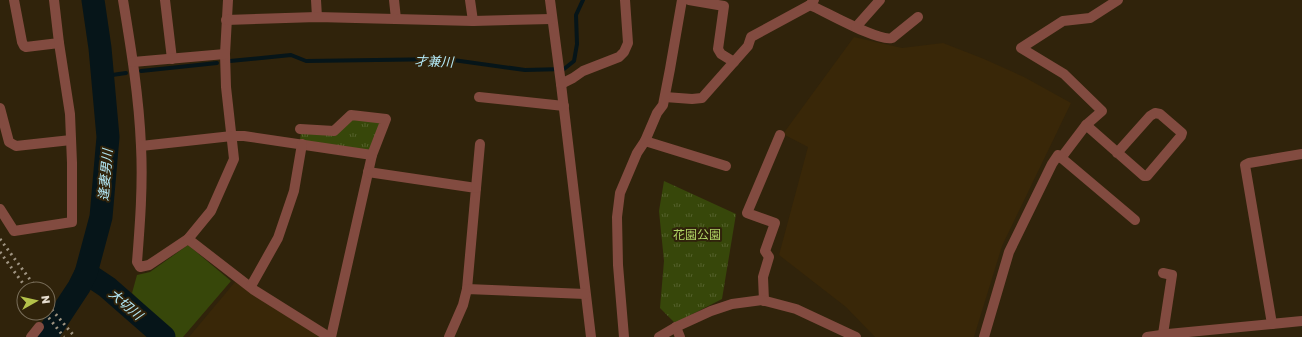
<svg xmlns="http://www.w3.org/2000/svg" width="1302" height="337" font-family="'Golos Text','Noto Sans JP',sans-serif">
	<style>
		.built { fill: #392708 }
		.grass { fill: #37470a }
		.park { fill: url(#park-tufts) }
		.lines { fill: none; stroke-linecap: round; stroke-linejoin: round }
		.stream { stroke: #061519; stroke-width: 4 }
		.river { stroke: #061519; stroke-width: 23 }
		.minor { stroke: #824b40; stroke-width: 10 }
		.rail { stroke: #9f9482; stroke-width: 3; stroke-dasharray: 2 4; stroke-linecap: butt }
		.labels { text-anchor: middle; stroke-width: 4; stroke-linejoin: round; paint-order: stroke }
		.park-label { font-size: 12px; fill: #b0d364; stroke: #30230b }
		.water-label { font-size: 13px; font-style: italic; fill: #b4e9f7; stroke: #30230b }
	</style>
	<defs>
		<pattern id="park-tufts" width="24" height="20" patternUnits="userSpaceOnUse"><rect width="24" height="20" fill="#37470a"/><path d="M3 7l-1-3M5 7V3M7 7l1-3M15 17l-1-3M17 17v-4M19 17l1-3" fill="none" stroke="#54612c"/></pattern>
	</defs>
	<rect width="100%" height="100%" fill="#30230b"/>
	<g class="built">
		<path d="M854 37 902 48 943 43 984 59 1024 77 1071 103 1002 246 974 337H875L846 307 779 255 808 147 783 134Z"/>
		<path d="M235 282 328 337H189Z"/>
	</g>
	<path class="grass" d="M188 245 231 281 183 337H174L132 293 137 275 150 272Z"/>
	<g class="park">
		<path d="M352 118 382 122 370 152 300 140 301 132 333 134Z"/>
		<path d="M664 181 736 214 722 299 675 323 660 308 664 261 659 211Z"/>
	</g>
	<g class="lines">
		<g class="stream">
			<path d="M230 61 291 55 306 61 446 59 525 70 564 69 574 61 577 44 576 15 583 0"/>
			<path d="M102 71 112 75 126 73"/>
			<path d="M141 71 217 63"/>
		</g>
		<g class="river">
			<path d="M86 273 107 287 164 337"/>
			<path d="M46 337 79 287 86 273 101 217 108 137 100 48 93 0"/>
		</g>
		<g class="minor">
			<path d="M14 0 22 42 24 46 26 47 59 43 54 0"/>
			<path d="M123 0C131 48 139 97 141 146 143 185 140 224 137 262L140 267 149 265 188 239 211 211 234 159 226 87 225 54 228 0"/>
			<path d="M165 0 172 59"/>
			<path d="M316 0 317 17"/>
			<path d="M394 0 396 19"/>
			<path d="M470 0 473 21"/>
			<path d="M550 0 561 84 591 337"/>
			<path d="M689 0 724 6 718 49 721 54 734 62"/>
			<path d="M810 5C826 12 878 42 892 38L918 17"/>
			<path d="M226 20 317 17 473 21 551 19"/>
			<path d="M856 27 880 0"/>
			<path d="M133 62 225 54"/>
			<path d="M561 84 573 78 583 71 619 57 624 52 628 43 625 0"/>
			<path d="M479 97 564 106"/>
			<path d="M665 97 692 99 702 98 748 46 751 37 810 5 814 0"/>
			<path d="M0 108 9 142 16 146 71 140"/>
			<path d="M1086 125 1102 111 1064 74 1021 48 1063 21 1090 18 1118 0"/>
			<path d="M300 129 334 131 351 115 386 119 372 155 331 337"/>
			<path d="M645 141 726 166"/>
			<path d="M141 146 232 136H244L372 155"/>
			<path d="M1061 158 1086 125 1144 176H1147L1181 136 1182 133 1160 114 1155 113 1150 116 1117 153"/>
			<path d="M368 172 476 188 467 289"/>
			<path d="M476 188 480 144"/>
			<path d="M0 209 14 231 72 222V163L70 114 59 43"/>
			<path d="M188 239 254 290 329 337"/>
			<path d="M251 286 278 238 294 191 302 144"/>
			<path d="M764 301 763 277 769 257 765 251 775 223 747 213 780 135"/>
			<path d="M1272 324 1245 165 1249 163 1302 154"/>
			<path d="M676 327 680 337"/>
			<path d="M1163 334 1172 275 1163 273"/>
			<path d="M31 337 39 327"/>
			<path d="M449 337 463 305 467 289 585 294"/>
			<path d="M624 337 618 265 617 217 620 193 637 153 645 141 657 113 663 105 670 69 682 0"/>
			<path d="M659 337 676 327 711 311 732 304 762 300 796 309 856 337"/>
			<path d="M984 337 1009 252 1052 164 1058 155 1135 220"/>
			<path d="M1147 337 1168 334 1302 321"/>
		</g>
		<g class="rail">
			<path d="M0 239 37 289"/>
			<path d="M0 252 27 289"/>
			<path d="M48 305 75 337"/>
			<path d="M45 313 64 337"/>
		</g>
	</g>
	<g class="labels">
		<g class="park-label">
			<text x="697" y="239">花園公園</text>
		</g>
		<g class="water-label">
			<text transform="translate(434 61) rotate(2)" y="5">才兼川</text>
			<text transform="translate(105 175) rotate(-85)" y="5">逢妻男川</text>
			<text transform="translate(126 304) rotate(41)" y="5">大切川</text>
		</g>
	</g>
	<g transform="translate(36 301) rotate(82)"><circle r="19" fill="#30230b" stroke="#786d59"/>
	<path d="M0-3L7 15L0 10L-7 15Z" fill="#b4c24a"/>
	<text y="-6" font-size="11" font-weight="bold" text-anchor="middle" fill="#e5dcce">N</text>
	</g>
</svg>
